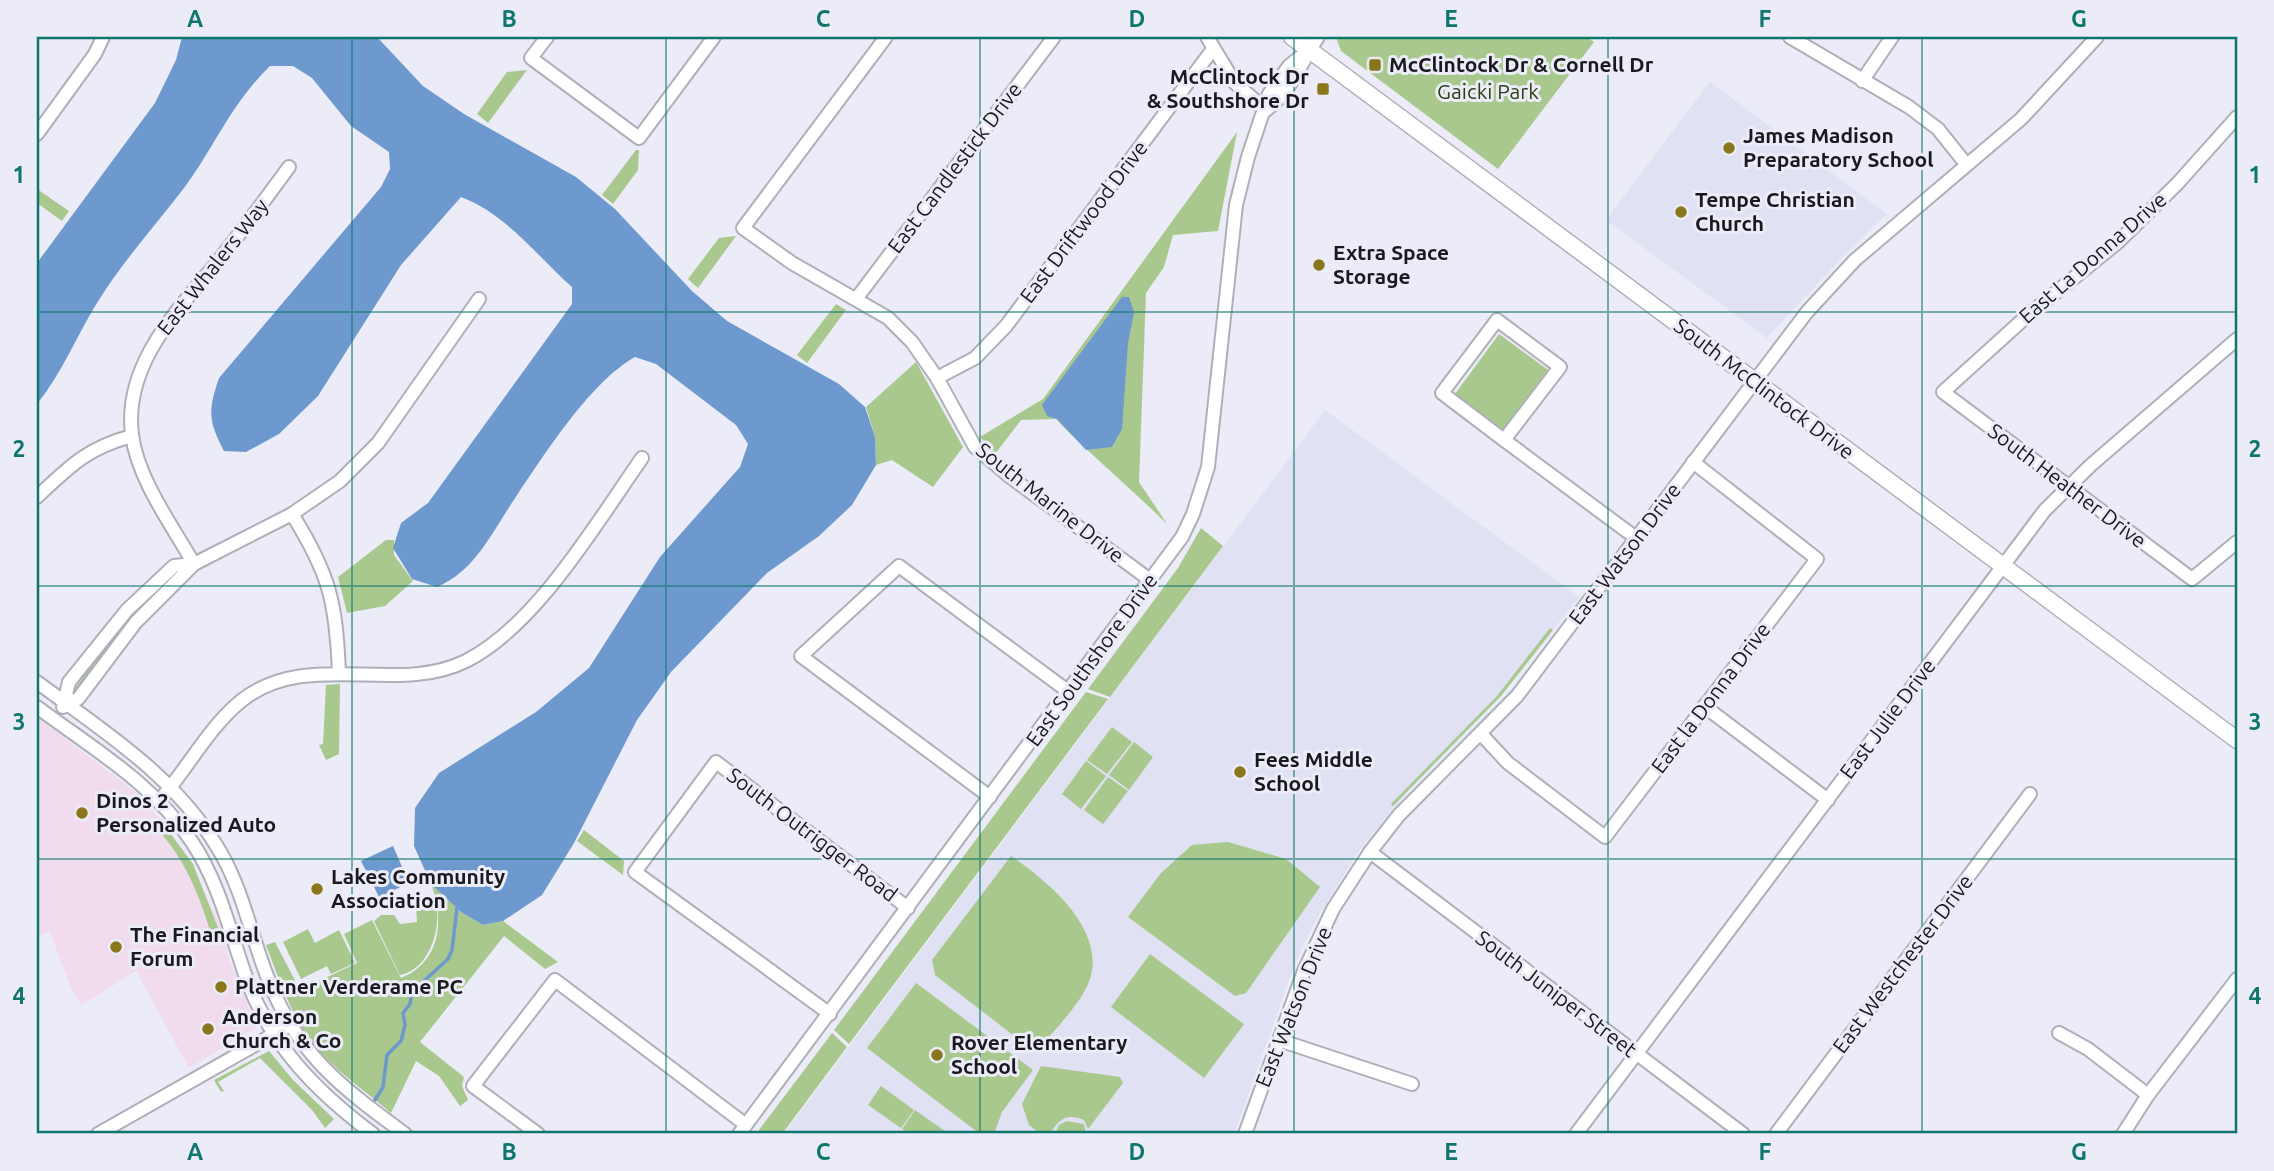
<svg xmlns="http://www.w3.org/2000/svg" width="2274" height="1171" font-family="Ubuntu,sans-serif">
	<style>
		.commercial { fill: #f0dcec }
		.built { fill: #e0e1f3 }
		.green { fill: #a9c88d }
		.water { fill: #6d99ce }
		.lines { fill: none; stroke-linecap: round; stroke-linejoin: round }
		.stream { stroke: #6d99ce; stroke-width: 3.5 }
		.minor-casing { stroke: #aeafb9; stroke-width: 16 }
		.major-casing { stroke: #aeafb9; stroke-width: 19 }
		.minor { stroke: #fff; stroke-width: 12 }
		.major { stroke: #fff; stroke-width: 16 }
		.grid { fill: none; stroke: #0f766e; stroke-width: 2; stroke-opacity: 0.55 }
		.poi-dot { fill: #8a771c; stroke: #ebecf7; stroke-width: 2.5 }
		.labels { text-anchor: middle; stroke-width: 6; stroke-linejoin: round; paint-order: stroke }
		.poi-label { font-size: 21px; font-weight: bold; fill: #1a1a1e; stroke: #ebecf7; text-anchor: start }
		.park-label { font-size: 21px; fill: #2b4013; stroke: #ebecf7 }
		.street-label { font-size: 21px; fill: #1a1a1e; stroke: #ebecf7 }
		.neatline { fill: none; stroke: #0f766e; stroke-width: 2.5 }
		.grid-label { font-size: 23px; text-anchor: middle; font-weight: bold; fill: #0f766e }
	</style>
	<rect width="100%" height="100%" fill="#ebecf7"/>
	<path class="commercial" d="M37 717 143 798 179 844 222 928 229 959 257 1027 189 1068 136 971 82 1005 71 989 50 931 37 937Z"/>
	<g class="built">
		<path d="M1710 82 1887 214 1854 245 1767 338 1606 220Z"/>
		<path d="M1325 410 1579 597 1501 696 1417 780 1357 853 1315 922 1296 961 1234 1134H784Z"/>
	</g>
	<g class="green">
		<path d="M1336 37H1587L1594 42 1498 169 1341 51Z"/>
		<path d="M527 70 488 123 477 114 507 72Z"/>
		<path d="M1237 132 1218 231 1173 235 1164 267 1146 293 1139 482 1167 524C1131 488 1091 456 1056 419L1021 420 995 454 980 437 1043 399Z"/>
		<path d="M636 150H639L638 170 613 204 602 195Z"/>
		<path d="M37 189 69 211 62 221 37 203Z"/>
		<path d="M736 236 698 288 688 279 719 238Z"/>
		<path d="M836 304 846 310 807 363 797 355Z"/>
		<path d="M1499 334 1548 370 1503 430 1455 394Z"/>
		<path d="M916 362 963 447 933 487 892 460 876 465 875 437 866 407Z"/>
		<path d="M1201 528 1223 546 1110 697 1088 689 1178 568Z"/>
		<path d="M386 540H394V555L413 581 385 606 347 613 338 577Z"/>
		<path d="M167 580 169 582 123 629 77 691H73L125 619Z"/>
		<path d="M1550 628 1553 630 1501 696 1393 806 1391 804 1497 696Z"/>
		<path d="M340 684 339 754 326 760 319 745 323 744 326 685Z"/>
		<path d="M1086 692 1108 699 849 1044 834 1030Z"/>
		<path d="M1112 727 1132 742 1107 774 1087 760Z"/>
		<path d="M1134 742 1153 757 1129 790 1109 775Z"/>
		<path d="M1086 761 1106 776 1081 809 1062 794Z"/>
		<path d="M1108 777 1128 791 1103 824 1084 810Z"/>
		<path d="M161 821 193 864 222 938 205 941 212 937C201 899 185 858 157 829L151 835 155 822Z"/>
		<path d="M584 830 624 861 623 875 577 841Z"/>
		<path d="M1228 842 1286 859 1320 887 1246 993 1235 996 1128 917 1161 873 1192 845Z"/>
		<path d="M1011 856C1047 880 1106 929 1090 979 1082 1003 1052 1033 1035 1052L935 975 932 960Z"/>
		<path d="M431 884 461 912 483 925 503 921 558 962 545 969 504 936 420 1042 464 1077 462 1086 468 1100 460 1106 439 1076 416 1061 391 1113C370 1095 347 1079 328 1060 296 1030 281 985 266 945L275 942 300 990 357 963 344 934 372 920 401 978C442 961 444 919 431 884Z"/>
		<path d="M428 899H434C444 924 430 970 400 975L374 921 381 915H394L400 924 417 922 416 906Z"/>
		<path d="M308 929 315 943 339 930 355 963 331 974 327 966 301 979 283 942Z"/>
		<path d="M1150 954 1244 1024 1204 1078 1111 1007Z"/>
		<path d="M916 983 1033 1070 1002 1112 994 1134H980L867 1048Z"/>
		<path d="M832 1033 847 1047 782 1134H756Z"/>
		<path d="M269 1051 293 1080 334 1119 325 1128 312 1110 260 1058 218 1082 224 1091 221 1092 214 1080Z"/>
		<path d="M1041 1066 1120 1077 1123 1083 1088 1129 1084 1120C1070 1114 1060 1117 1052 1131L1039 1133 1029 1125 1022 1104Z"/>
		<path d="M881 1086 914 1110 901 1128 868 1105Z"/>
		<path d="M915 1110 949 1134H910L902 1129Z"/>
		<path d="M1067 1121 1084 1124 1086 1134H1055L1059 1125Z"/>
	</g>
	<g class="water">
		<path d="M182 37H377L423 86 464 114 576 177 615 209 692 291 727 321 839 384 865 407 875 437 876 465 852 505 819 536 767 573 671 672 637 720 574 843 542 895 503 921 483 925 461 912 431 884 414 846 415 808 439 773 536 712 589 668 660 557 740 467 748 444 736 425 656 364 635 357C588 383 538 464 508 509 488 540 472 572 437 587L412 579 393 548 401 523 428 503 572 304V287C537 256 505 213 461 197L401 265 318 396 279 434 246 452 224 451C208 421 208 410 219 378L381 187 390 169 389 152 351 126 312 78 293 66H270C230 105 216 145 184 188 155 226 122 262 97 303 76 337 62 373 37 404V263L155 103 176 60Z"/>
		<path d="M1122 297H1129L1134 312 1128 343 1122 429 1112 447 1086 450 1057 419 1047 416 1042 405Z"/>
		<path d="M393 846 409 883 379 897 361 861Z"/>
	</g>
	<g class="lines">
		<path class="stream" d="M375 1100 383 1087 387 1055 401 1041 405 1025 403 1013 410 1004 412 992 448 959 452 950 457 908"/>
		<defs>
			<g id="minor">
				<path d="M547 37 531 58 639 138 714 37"/>
				<path d="M886 37 743 228 792 263 888 318 912 342 937 378 975 447 1009 476 1150 580"/>
				<path d="M1207 37 1235 83 1266 110"/>
				<path d="M1790 37 1909 107 1938 129 1966 164"/>
				<path d="M1862 81 1892 37"/>
				<path d="M1266 110C1293 90 1300 63 1318 37"/>
				<path d="M2237 117 2177 184 2118 242 2027 316 1943 392 2192 579 2237 542"/>
				<path d="M37 134 95 54 103 37"/>
				<path d="M856 299 1054 37"/>
				<path d="M1497 320 1560 367 1504 440 1442 393Z"/>
				<path d="M937 378 975 358 1006 326 1213 49"/>
				<path d="M1504 440 1636 538"/>
				<path d="M37 497C70 466 87 448 132 436"/>
				<path d="M292 514C330 575 336 602 339 673"/>
				<path d="M194 564C172 525 138 480 132 435 123 364 178 310 219 260 243 230 266 198 289 167"/>
				<path d="M37 682C103 731 172 774 216 845 240 882 249 927 264 968 294 1052 337 1084 405 1134"/>
				<path d="M65 703 78 699 136 622 194 564 292 514 340 481 378 443 479 299"/>
				<path d="M1704 706 1828 800"/>
				<path d="M37 707C92 748 154 784 192 842 220 884 230 933 247 980 272 1047 317 1092 373 1134"/>
				<path d="M63 707 69 682 127 610 174 566 194 564"/>
				<path d="M1481 734 1508 763 1605 837 1817 559 1693 462"/>
				<path d="M990 797 801 656 899 566 1069 692"/>
				<path d="M160 800C187 769 209 727 241 701 307 648 396 696 466 661 536 626 597 522 642 458"/>
				<path d="M1370 852 1743 1134"/>
				<path d="M830 1014 635 872 716 762 908 908"/>
				<path d="M2059 1033 2088 1049 2148 1095"/>
				<path d="M1279 1040 1412 1084"/>
				<path d="M98 1134 290 1025"/>
				<path d="M538 1134 473 1086 555 980 746 1125"/>
				<path d="M739 1134 1182 537 1193 514 1208 467 1236 205 1248 157 1269 94 1289 66 1309 50"/>
				<path d="M1245 1134 1304 971 1333 909 1370 852 1399 815 1517 696 1807 312 1855 260 2021 119 2097 37"/>
				<path d="M1576 1134 2045 510 2091 465 2237 339"/>
				<path d="M1776 1134 2030 794"/>
				<path d="M2123 1134 2148 1095 2237 979"/>
			</g>
			<path id="major" d="M1292 37 2237 740"/>
		</defs>
		<use href="#minor" class="minor-casing"/>
		<use href="#major" class="major-casing"/>
		<use href="#minor" class="minor"/>
		<use href="#major" class="major"/>
	</g>
	<path class="grid" d="M352 37V1134M666 37V1134M980 37V1134M1294 37V1134M1608 37V1134M1922 37V1134M37 312H2237M37 586H2237M37 859H2237"/>
	<g class="poi-dot">
		<rect x="1368" y="58" width="14" height="14" rx="3.5"/>
		<rect x="1316" y="82" width="14" height="14" rx="3.5"/>
		<circle cx="1729" cy="148" r="7"/>
		<circle cx="1681" cy="212" r="7"/>
		<circle cx="1319" cy="265" r="7"/>
		<circle cx="1240" cy="772" r="7"/>
		<circle cx="82" cy="813" r="7"/>
		<circle cx="317" cy="889" r="7"/>
		<circle cx="116" cy="947" r="7"/>
		<circle cx="221" cy="987" r="7"/>
		<circle cx="208" cy="1029" r="7"/>
		<circle cx="937" cy="1055" r="7"/>
	</g>
	<g class="labels">
		<g class="poi-label">
			<text x="1389" y="72">McClintock Dr &amp; Cornell Dr</text>
			<text x="1309" y="84" text-anchor="end">McClintock Dr<tspan x="1309" dy="24">&amp; Southshore Dr</tspan></text>
			<text x="1743" y="143">James Madison<tspan x="1743" dy="24">Preparatory School</tspan></text>
			<text x="1695" y="207">Tempe Christian<tspan x="1695" dy="24">Church</tspan></text>
			<text x="1333" y="260">Extra Space<tspan x="1333" dy="24">Storage</tspan></text>
			<text x="1254" y="767">Fees Middle<tspan x="1254" dy="24">School</tspan></text>
			<text x="96" y="808">Dinos 2<tspan x="96" dy="24">Personalized Auto</tspan></text>
			<text x="331" y="884">Lakes Community<tspan x="331" dy="24">Association</tspan></text>
			<text x="130" y="942">The Financial<tspan x="130" dy="24">Forum</tspan></text>
			<text x="235" y="994">Plattner Verderame PC</text>
			<text x="222" y="1024">Anderson<tspan x="222" dy="24">Church &amp; Co</tspan></text>
			<text x="951" y="1050">Rover Elementary<tspan x="951" dy="24">School</tspan></text>
		</g>
		<g class="park-label">
			<text x="1488" y="99">Gaicki Park</text>
		</g>
		<g class="street-label">
			<text transform="translate(955 168) rotate(-53)" y="7">East Candlestick Drive</text>
			<text transform="translate(1084 222) rotate(-53)" y="7">East Driftwood Drive</text>
			<text transform="translate(2093 258) rotate(-41)" y="7">East La Donna Drive</text>
			<text transform="translate(213 267) rotate(-52)" y="7">East Whalers Way</text>
			<text transform="translate(1764 389) rotate(37)" y="7">South McClintock Drive</text>
			<text transform="translate(2067 486) rotate(37)" y="7">South Heather Drive</text>
			<text transform="translate(1050 503) rotate(38)" y="7">South Marine Drive</text>
			<text transform="translate(1625 554) rotate(-53)" y="7">East Watson Drive</text>
			<text transform="translate(1092 660) rotate(-54)" y="7">East Southshore Drive</text>
			<text transform="translate(1711 698) rotate(-53)" y="7">East la Donna Drive</text>
			<text transform="translate(1888 719) rotate(-53)" y="7">East Julie Drive</text>
			<text transform="translate(812 835) rotate(37)" y="7">South Outrigger Road</text>
			<text transform="translate(1903 964) rotate(-53)" y="7">East Westchester Drive</text>
			<text transform="translate(1556 994) rotate(37)" y="7">South Juniper Street</text>
			<text transform="translate(1294 1007) rotate(-68)" y="7">East Watson Drive</text>
		</g>
	</g>
	<rect width="2274" height="1171" fill="none" stroke="#ebecf7" stroke-width="77"/>
	<rect x="38" y="38" width="2198" height="1094" class="neatline"/>
	<g class="grid-label">
		<text x="195" y="27">A</text>
		<text x="509" y="27">B</text>
		<text x="823" y="27">C</text>
		<text x="1137" y="27">D</text>
		<text x="1451" y="27">E</text>
		<text x="1765" y="27">F</text>
		<text x="2079" y="27">G</text>
		<text x="19" y="183">1</text>
		<text x="2255" y="183">1</text>
		<text x="19" y="457">2</text>
		<text x="2255" y="457">2</text>
		<text x="19" y="730">3</text>
		<text x="2255" y="730">3</text>
		<text x="19" y="1004">4</text>
		<text x="2255" y="1004">4</text>
		<text x="195" y="1160">A</text>
		<text x="509" y="1160">B</text>
		<text x="823" y="1160">C</text>
		<text x="1137" y="1160">D</text>
		<text x="1451" y="1160">E</text>
		<text x="1765" y="1160">F</text>
		<text x="2079" y="1160">G</text>
	</g>
</svg>
